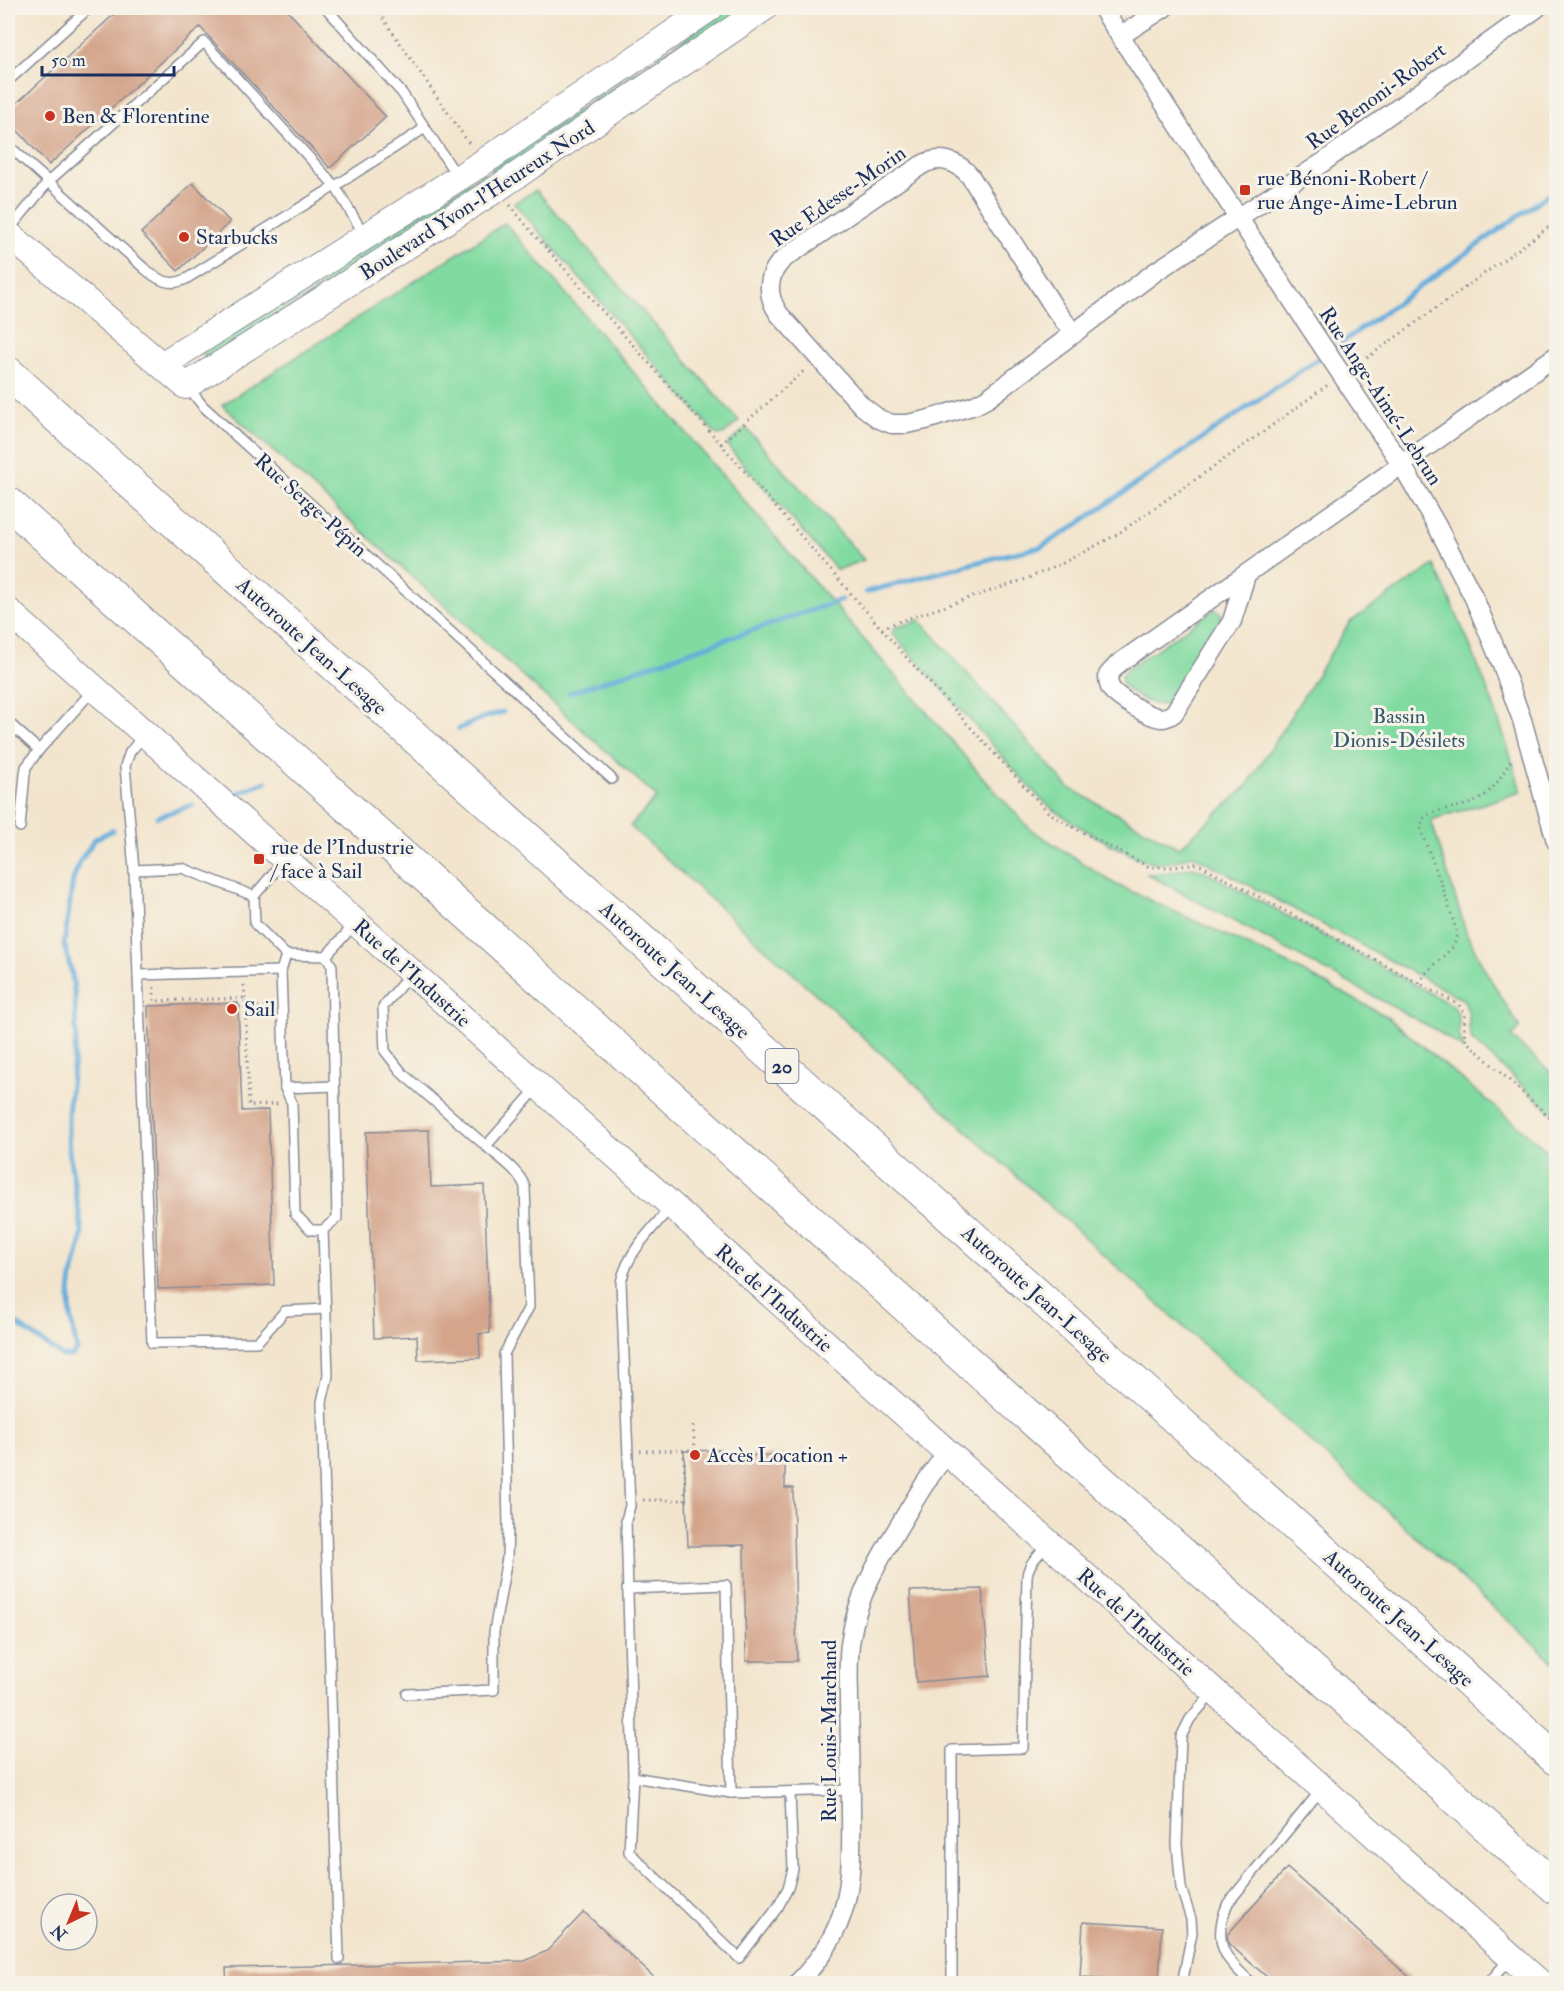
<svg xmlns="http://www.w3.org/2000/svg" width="1564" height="1991" font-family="'IM FELL Double Pica',serif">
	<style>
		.green { fill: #81dba1; stroke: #4e8580; stroke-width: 1.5 }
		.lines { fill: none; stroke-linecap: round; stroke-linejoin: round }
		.stream { stroke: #64addc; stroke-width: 5 }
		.building { fill: #d4a48b }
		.lane-casing { stroke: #878a96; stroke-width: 12 }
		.street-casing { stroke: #878a96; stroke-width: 21 }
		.secondary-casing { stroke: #878a96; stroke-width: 28 }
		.highway-casing { stroke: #878a96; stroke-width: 34 }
		.path { stroke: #878a96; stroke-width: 3; stroke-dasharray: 1.5 4.5; stroke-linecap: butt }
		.lane { stroke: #fff; stroke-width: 9 }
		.street { stroke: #fff; stroke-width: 18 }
		.secondary { stroke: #fff; stroke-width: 26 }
		.highway { stroke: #fff; stroke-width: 32 }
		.poi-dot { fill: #c8321e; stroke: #f7f3e8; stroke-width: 2 }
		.labels { text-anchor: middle; stroke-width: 6; stroke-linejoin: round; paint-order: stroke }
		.shield { fill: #f7f3e8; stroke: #5d6a87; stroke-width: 1.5 }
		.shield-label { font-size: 20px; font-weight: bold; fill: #1b2f5e }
		.street-label { font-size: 21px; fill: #1b2f5e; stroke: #f7f3e8 }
		.poi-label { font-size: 21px; fill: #1b2f5e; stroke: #f7f3e8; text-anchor: start }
		.park-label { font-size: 21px; fill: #345a6f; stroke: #f7f3e8 }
	</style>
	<rect width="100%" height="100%" fill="#f7f3e8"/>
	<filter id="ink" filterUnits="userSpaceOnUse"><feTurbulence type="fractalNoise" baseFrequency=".0167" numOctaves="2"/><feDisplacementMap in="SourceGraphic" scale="12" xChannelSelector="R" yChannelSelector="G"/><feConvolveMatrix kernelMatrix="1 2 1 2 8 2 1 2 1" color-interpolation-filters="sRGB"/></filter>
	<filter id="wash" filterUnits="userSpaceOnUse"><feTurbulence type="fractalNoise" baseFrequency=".008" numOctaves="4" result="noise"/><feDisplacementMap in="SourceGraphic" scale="24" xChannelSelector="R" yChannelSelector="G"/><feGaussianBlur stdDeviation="1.35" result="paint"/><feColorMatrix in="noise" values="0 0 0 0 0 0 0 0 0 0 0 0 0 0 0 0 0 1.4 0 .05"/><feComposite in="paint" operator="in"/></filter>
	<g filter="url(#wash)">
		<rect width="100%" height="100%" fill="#f3e5cd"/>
		<g class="green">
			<path d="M730 8H746L496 177 491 169 547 132Z"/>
			<path d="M484 173 490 180 207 360 202 353Z"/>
			<path d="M536 190 739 421 724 434 718 435 715 433 514 203Z"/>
			<path d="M505 223 985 780 1030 829 1115 884 1286 963 1386 1016 1556 1158V1664L630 826 657 797 222 405Z"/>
			<path d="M746 428 864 560 837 570 730 449 728 444Z"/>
			<path d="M1434 565C1469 639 1500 713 1521 792L1431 820 1466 932 1485 970 1520 1028 1511 1037 1556 1077V1116L1472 1040 1469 1029V1014L1464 1000 1193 855C1182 859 1169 864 1157 863 1132 860 1054 814 1037 795L892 633 895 628 920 620 1069 788 1179 848 1247 786 1350 622Z"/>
			<path d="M1215 609 1221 613V622L1168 704C1154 708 1132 695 1123 685L1121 677 1125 671Z"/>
			<path d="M1192 867 1204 871 1452 1005C1461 1014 1458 1022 1459 1034 1460 1040 1463 1044 1464 1049L1434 1029 1147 874 1166 873Z"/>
		</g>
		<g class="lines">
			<g class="stream">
				<path d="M866 592 1001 556 1041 547 1072 528 1341 343 1556 189"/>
				<path d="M569 693 841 600"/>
				<path d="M459 729 482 718 503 712"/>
				<path d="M238 793 266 782"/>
				<path d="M157 817 192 805"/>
				<path d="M8 1318 62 1356H72L77 1350C72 1326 67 1303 72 1278 75 1262 82 1248 82 1231L69 1152 68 1135V1113L76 1039 75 998 72 974 64 944 73 880 80 861 95 839 113 830"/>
			</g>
		</g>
		<g id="blocks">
			<g class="building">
				<path d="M121 8H285L386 117 330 168 200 27 49 165 8 120V111Z"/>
				<path d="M193 183 230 222 178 271 141 233Z"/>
				<path d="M238 1003 242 1111 268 1110 274 1285 158 1289 148 1006Z"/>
				<path d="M429 1130 431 1187 484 1185 490 1333 479 1334 480 1358 418 1360 417 1336 374 1338 366 1132Z"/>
				<path d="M723 1450V1456L785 1455V1488H793L797 1661H746L744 1545 688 1546 684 1451Z"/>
				<path d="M982 1589 990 1676 916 1682 910 1591Z"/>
				<path d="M1287 1868 1416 1983H1274L1229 1944 1227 1935Z"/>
				<path d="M584 1912 660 1983H227L226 1968 525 1961 547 1951Z"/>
				<path d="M1083 1922 1162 1927 1159 1981 1080 1977Z"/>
			</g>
		</g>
	</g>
	<g filter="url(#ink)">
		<use href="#blocks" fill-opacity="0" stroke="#878a96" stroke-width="1.5"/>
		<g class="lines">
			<defs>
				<g id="lane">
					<path d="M326 8 402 93 457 176"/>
					<path d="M8 81 89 8"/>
					<path d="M8 145 145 269C158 280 170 287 186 279L343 181 425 128"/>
					<path d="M8 231 49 181 204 42 335 186 365 236"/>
					<path d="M187 386 203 406 612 779"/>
					<path d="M8 722 39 750 94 689"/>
					<path d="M145 734 130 752 125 766 134 870 182 868 254 896"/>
					<path d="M20 827 25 774 26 767 39 750"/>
					<path d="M284 861 254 896 255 924 286 955 326 956 354 925"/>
					<path d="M134 870 138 975 281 971"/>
					<path d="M286 955 281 971 285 1088 292 1103 295 1214 311 1230H323L337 1218 332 966 326 956"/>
					<path d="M410 974 383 1007 385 1051 403 1074 486 1146 538 1087"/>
					<path d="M138 975 152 1343 257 1342 285 1311 326 1309"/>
					<path d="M285 1088 334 1086"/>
					<path d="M670 1208C650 1231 628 1252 621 1282L630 1506 626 1520 633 1777 731 1793 851 1790"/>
					<path d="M323 1230 328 1376 322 1402 339 1959"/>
					<path d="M627 1589 726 1585 731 1793"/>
					<path d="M407 1694 494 1690V1632L507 1558 508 1525 504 1354 529 1307 525 1187C519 1170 499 1158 486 1146"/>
					<path d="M633 1777 629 1852 739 1958 778 1907 788 1888 793 1869 790 1792"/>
					<path d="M952 1984V1750L1023 1748 1027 1576C1029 1562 1039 1554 1049 1544"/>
					<path d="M1182 1984 1192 1933 1191 1919 1181 1888 1177 1844 1181 1737 1190 1719 1212 1694"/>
					<path d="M1253 1984C1224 1959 1211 1942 1228 1903L1321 1790"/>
					<path d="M1488 1984 1510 1958"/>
				</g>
				<g id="street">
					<path d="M1102 8 1305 320 1402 465 1437 526 1474 598 1500 660 1522 720 1556 841"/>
					<path d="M1120 36 1164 8"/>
					<path d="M1074 334 1055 309 970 176C957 160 938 155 920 166L786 257C767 272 765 294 779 314L862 406 879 419 892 424H907L926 420 975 405 988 398 1155 272 1322 163 1537 8"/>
					<path d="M1246 575 1232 621 1174 713C1170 716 1166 718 1161 718 1149 717 1118 698 1111 689 1108 684 1108 680 1108 675L1118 664 1556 356"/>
					<path d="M797 1984C852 1926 852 1886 851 1811 851 1775 850 1738 849 1702 849 1681 847 1659 851 1638 857 1597 878 1561 899 1526 914 1501 928 1476 947 1454"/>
				</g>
				<g id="secondary">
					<path d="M8 234 186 386 498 188 764 8"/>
					<path d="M163 364 482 163 710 8"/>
					<path d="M8 611 1541 1984"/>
				</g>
				<g id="highway">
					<path d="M8 373 1556 1759"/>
					<path d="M8 503 1556 1888"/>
				</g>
			</defs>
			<use href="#lane" class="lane-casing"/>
			<use href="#street" class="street-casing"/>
			<use href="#secondary" class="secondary-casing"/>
			<use href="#highway" class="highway-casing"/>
			<g class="path">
				<path d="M376 8 470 145"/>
				<path d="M510 205 531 231 721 444 906 657 1048 812 1065 823 1149 867H1174L1195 864 1202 866 1459 1005 1465 1013 1464 1031 1466 1041 1556 1123"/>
				<path d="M1357 365 1556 222"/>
				<path d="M721 444 805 370"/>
				<path d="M882 629 889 625 1026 579 1059 565 1116 535 1259 435 1329 384"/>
				<path d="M1419 983 1424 975 1454 946 1457 933 1443 888 1421 831 1422 820C1432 807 1461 809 1476 801 1492 793 1501 776 1511 761L1515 759"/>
				<path d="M244 985 245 998"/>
				<path d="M154 987V1001L245 998 249 1106 278 1104"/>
				<path d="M239 1007 270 1006"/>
				<path d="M640 1451 695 1450 693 1426"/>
				<path d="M643 1500H685L684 1451"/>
			</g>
			<use href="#lane" class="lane"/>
			<use href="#street" class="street"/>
			<use href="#secondary" class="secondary"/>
			<use href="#highway" class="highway"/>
		</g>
	</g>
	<g class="poi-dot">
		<circle cx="50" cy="116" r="6"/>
		<rect x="1239" y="184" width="12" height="12" rx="3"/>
		<circle cx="184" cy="237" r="6"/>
		<rect x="253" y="853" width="12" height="12" rx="3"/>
		<circle cx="232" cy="1009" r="6"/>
		<circle cx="695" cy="1455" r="6"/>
	</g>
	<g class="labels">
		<rect class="shield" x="765.5" y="1049" width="33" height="34" rx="4.5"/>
		<g class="shield-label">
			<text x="782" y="1073">20</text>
		</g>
		<g class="street-label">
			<text transform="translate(1376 96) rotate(-36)" y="7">Rue Benoni-Robert</text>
			<text transform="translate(838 196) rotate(-35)" y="7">Rue Edesse-Morin</text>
			<text transform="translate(477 200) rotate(-33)" y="7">Boulevard Yvon-l'Heureux Nord</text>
			<text transform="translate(1381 396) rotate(57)" y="7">Rue Ange-Aimé-Lebrun</text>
			<text transform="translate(311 505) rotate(42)" y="7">Rue Serge-Pépin</text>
			<text transform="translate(312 646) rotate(42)" y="7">Autoroute Jean-Lesage</text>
			<text transform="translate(675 970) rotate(42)" y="7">Autoroute Jean-Lesage</text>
			<text transform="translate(412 973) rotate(42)" y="7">Rue de l'Industrie</text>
			<text transform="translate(1037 1294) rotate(42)" y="7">Autoroute Jean-Lesage</text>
			<text transform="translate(774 1298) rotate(42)" y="7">Rue de l'Industrie</text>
			<text transform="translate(1399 1618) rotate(42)" y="7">Autoroute Jean-Lesage</text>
			<text transform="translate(1136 1622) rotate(42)" y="7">Rue de l'Industrie</text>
			<text transform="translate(829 1731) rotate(-90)" y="7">Rue Louis-Marchand</text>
		</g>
		<g class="poi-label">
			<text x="62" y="123">Ben &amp; Florentine</text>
			<text x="1257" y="185">rue Bénoni-Robert /<tspan x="1257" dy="24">rue Ange-Aime-Lebrun</tspan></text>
			<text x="196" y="244">Starbucks</text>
			<text x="271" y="854">rue de l'Industrie<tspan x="271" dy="24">/ face à Sail</tspan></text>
			<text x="244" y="1016">Sail</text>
			<text x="707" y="1462">Accès Location +</text>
		</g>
		<g class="park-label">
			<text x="1399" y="723">Bassin<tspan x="1399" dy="24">Dionis-Désilets</tspan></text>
		</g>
	</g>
	<rect width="1564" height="1991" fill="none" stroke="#f7f3e8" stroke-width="30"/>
	<g transform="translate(69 1922) rotate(223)"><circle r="28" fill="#f7f3e8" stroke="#9fa5b1" stroke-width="1.5"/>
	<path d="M0-4.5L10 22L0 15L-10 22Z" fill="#c8321e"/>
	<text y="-9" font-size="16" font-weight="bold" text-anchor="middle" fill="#1b2f5e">N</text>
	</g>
	<path d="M42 66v9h132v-9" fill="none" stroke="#1b2f5e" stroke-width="3"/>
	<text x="51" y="66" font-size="18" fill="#1b2f5e" stroke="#f7f3e8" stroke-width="4.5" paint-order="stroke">50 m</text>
</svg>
